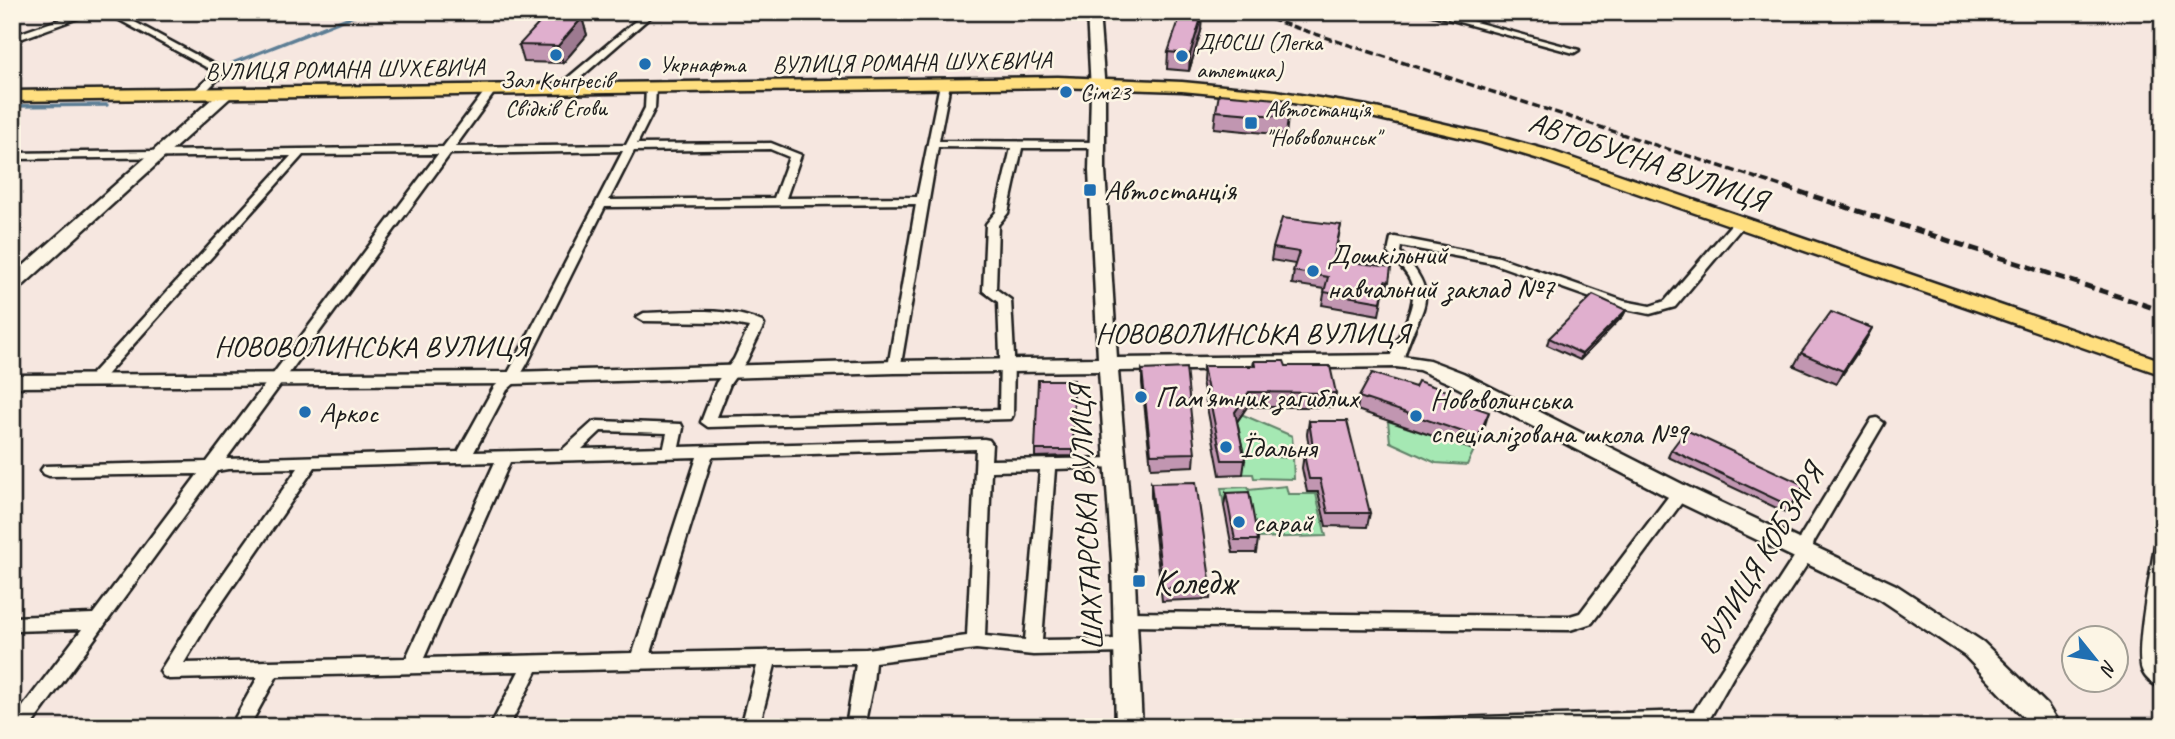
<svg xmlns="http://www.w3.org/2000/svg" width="2175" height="739" font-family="Caveat,sans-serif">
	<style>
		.green { fill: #a5e8b3; stroke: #608268; stroke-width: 2 }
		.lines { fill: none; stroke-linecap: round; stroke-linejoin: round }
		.stream { stroke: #5d7e95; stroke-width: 3.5 }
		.street-casing { stroke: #1c1c1c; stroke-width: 5 }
		.secondary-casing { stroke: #1c1c1c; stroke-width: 5 }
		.primary-casing { stroke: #1c1c1c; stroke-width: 5 }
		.street { fill: #fcf5e5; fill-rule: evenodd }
		.secondary { fill: #fcf5e5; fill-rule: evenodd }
		.primary { fill: #ffdf80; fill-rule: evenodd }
		.rail-far1 { stroke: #1c1c1c; stroke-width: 3.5; stroke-dasharray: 8 3.5; stroke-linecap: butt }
		.rail { stroke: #1c1c1c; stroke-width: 5; stroke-dasharray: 10 5; stroke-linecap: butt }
		.wall { fill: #c196b1; stroke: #1c1c1c; stroke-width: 2 }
		.shaded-wall { fill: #9d7a90; stroke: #1c1c1c; stroke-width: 2 }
		.building { fill: #e0afce; stroke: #1c1c1c; stroke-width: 2 }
		.poi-dot { fill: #1f6fb2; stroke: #fcf5e5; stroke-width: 2.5 }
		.labels { text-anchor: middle; stroke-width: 5; stroke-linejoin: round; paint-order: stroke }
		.far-poi-label { font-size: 24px; fill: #1c1c1c; stroke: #fcf5e5; text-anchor: start }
		.far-street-label { font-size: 24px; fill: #1c1c1c; stroke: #fcf5e5 }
		.street-label { font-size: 30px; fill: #1c1c1c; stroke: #fcf5e5 }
		.poi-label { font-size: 30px; fill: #1c1c1c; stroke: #fcf5e5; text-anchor: start }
		.near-poi-label { font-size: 37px; fill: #1c1c1c; stroke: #fcf5e5; text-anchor: start }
	</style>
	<rect width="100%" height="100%" fill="#f6e7e0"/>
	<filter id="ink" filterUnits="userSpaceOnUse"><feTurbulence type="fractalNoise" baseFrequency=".0143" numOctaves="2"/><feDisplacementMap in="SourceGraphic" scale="14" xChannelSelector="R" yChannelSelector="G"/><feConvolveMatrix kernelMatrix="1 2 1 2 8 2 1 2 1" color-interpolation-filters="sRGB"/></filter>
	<g filter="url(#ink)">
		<g class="green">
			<path d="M1241 414 1292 436 1294 457 1280 454 1275 457 1293 458 1294 479 1254 478 1253 474H1243L1233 427Z"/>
			<path d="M1388 421 1474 450 1467 465 1436 463 1390 442Z"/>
			<path d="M1286 486 1288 494H1316L1326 536 1257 538 1224 506 1221 488 1248 487 1249 490Z"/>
		</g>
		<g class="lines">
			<g class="stream">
				<path d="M233 63 363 12"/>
				<path d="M12 106 107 105"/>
			</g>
			<defs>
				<g id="street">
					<path d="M81 12H95L12 42V36Z"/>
					<path d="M105 12H116L226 71 202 95H194V91L215 72Z"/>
					<path d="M646 12H656L565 91H557V87Z"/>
					<path d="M1422 12H1438L1579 50 1574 53Z"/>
					<path d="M945 81 950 84 939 141 1097 142 1102 145 1097 148H1022L1008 213 998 225 996 289 1011 300 1014 356 1013 415 1011 419 708 427 701 422 716 383 734 359 749 327 722 322 644 321 637 317 644 313C681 312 727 306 762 322L764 325 747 360 730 384 717 417 999 410 1000 356 998 302 983 291 986 224 996 212 1011 148 938 147 900 370H890L888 367 916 204 605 207 527 364 517 381 507 390 474 452 562 450 593 422 598 421 681 424 683 428 679 447 984 439 989 440 992 444 991 460 1121 458 1124 462 1121 466 1116 467 1055 469 1042 640 1125 639 1131 641 1134 646 1131 651 1125 653 1033 655 976 649 875 662 873 683 864 727H846L856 664 775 665 759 727H741L757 666 537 671 509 727H490L519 671 277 676 249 727H230L258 677 169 679 163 676 160 671 198 610 298 468 228 469 217 471 30 727H12V721L82 629 12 631V617L93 614 198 474 49 476 44 474 41 470 44 466 207 462 438 154 303 155 99 383 94 385 87 380 89 377 291 156 12 159V153L443 147 488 87 492 86 497 89 455 147 626 145 645 108 646 89 651 86 656 89 655 108 637 144 771 143 801 155 786 198 917 197 940 84ZM770 149 789 157 774 198 609 200 634 151ZM623 151 513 364 507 375 494 387 458 452 226 459 450 154ZM601 431 667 433 664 447 582 449ZM976 449 967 636 866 649 651 653 712 457ZM697 457 633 653 424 658 510 462ZM495 462 406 658 184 663 210 620 315 467ZM1040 470 1025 640 985 636 991 471Z"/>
					<path d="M1739 219 1743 220 1745 223 1743 226 1675 307 1650 314 1616 307 1492 263 1401 246 1400 252C1447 301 1416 309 1403 361L1396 366 1389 361C1395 337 1422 305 1410 280 1405 269 1395 262 1388 253L1391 238 1395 237 1499 257 1624 301 1650 306 1665 301 1735 220Z"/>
					<path d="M1877 418 1884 423 1814 542 1808 563 1733 677 1706 725 1700 727H1408L1410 721 1417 719 1694 711 1794 557 1800 537 1872 419Z"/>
					<path d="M1680 487 1686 489 1688 493 1686 497 1592 623 1570 630 1124 626 1118 624 1115 619 1118 614 1124 612 1570 616 1580 613 1674 489Z"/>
					<path d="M2163 539V612L2158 651 2160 667 2163 669 2162 688C2154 685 2145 679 2142 670 2135 647 2151 573 2155 545L2157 541Z"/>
				</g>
				<g id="secondary">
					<path d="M1087 12H1099L1105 91V171L1117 358 1396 355 1429 360 1463 373 1688 487 1896 585 1983 642 2047 705 2061 727H2033L1965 656 1880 599 1672 499 1449 383 1419 370 1396 367 1118 371 1134 560 1142 727H1116L1112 560 1099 371 895 373 512 384 12 387V375L512 372 895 361 1098 358 1089 171 1091 91Z"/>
					<path d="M227 89 232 90V96L18 290 12 291V276L222 90Z"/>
				</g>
				<path id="primary" d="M1058 77 1182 82 1276 91 1367 106 1492 135 1551 151 2163 361V375L1539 159 1481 142 1367 116 1276 100 1182 91 1058 87 12 101V91Z"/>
			</defs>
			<use href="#street" class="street-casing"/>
			<use href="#secondary" class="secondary-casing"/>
			<use href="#primary" class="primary-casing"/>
			<use href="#street" class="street"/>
			<use href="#secondary" class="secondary"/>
			<use href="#primary" class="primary"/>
			<path class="rail-far1" d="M1248 12 1790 189"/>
			<path class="rail" d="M1785 187 2163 311"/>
		</g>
		<g class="wall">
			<path d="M582 18 587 35 563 63 524 62 519 45Z"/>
			<path d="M1201 31 1189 71 1167 69 1168 52Z"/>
			<path d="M1290 100 1286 135 1214 128 1216 111Z"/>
			<path d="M1341 225 1334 260 1391 267 1386 294H1383L1379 315 1322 305 1325 289 1292 284 1295 264 1271 260 1273 248Z"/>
			<path d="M1626 310 1623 316 1580 360 1547 345 1549 338Z"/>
			<path d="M1872 328 1865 341 1836 384 1794 366 1801 353Z"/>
			<path d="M1254 361 1286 366 1336 393 1333 407H1247L1237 422 1245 460 1243 474 1220 475 1202 381 1203 366H1253Z"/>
			<path d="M1142 370 1195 453 1194 466 1151 468 1142 383Z"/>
			<path d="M1074 380 1073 456 1035 457V450Z"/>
			<path d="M1415 387 1450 392 1448 398 1485 425 1474 450 1357 410 1359 397Z"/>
			<path d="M1309 421 1370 513 1367 527 1326 526 1318 492H1307L1302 468 1304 454H1310L1307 434Z"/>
			<path d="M1671 450 1804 485 1787 513 1668 457Z"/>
			<path d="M1151 483 1211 586 1210 599 1162 601 1151 496Z"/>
			<path d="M1226 493 1258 540 1256 553H1233L1224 506Z"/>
		</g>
		<g class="shaded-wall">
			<path d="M1202 15 1201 31 1189 71 1190 54Z"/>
			<path d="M582 18 587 35 563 63 558 46Z"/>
			<path d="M1626 310 1623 316 1580 360 1582 354Z"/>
			<path d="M1872 328 1865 341 1836 384 1843 371Z"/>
			<path d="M1249 392 1247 407 1233 427 1235 412Z"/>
			<path d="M1489 412 1485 425 1474 450 1478 437Z"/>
		</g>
		<g class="building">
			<path d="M1181 14 1202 15 1190 54 1168 52Z"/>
			<path d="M544 18H582L558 46 519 45Z"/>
			<path d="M1219 94 1290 100 1288 117 1216 111Z"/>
			<path d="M1282 218 1341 225 1333 260 1391 267 1389 282 1385 281 1381 302 1324 292 1328 277 1293 271 1299 252 1273 248Z"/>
			<path d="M1593 295 1626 310 1582 354 1549 338Z"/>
			<path d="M1831 312 1872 328 1843 371 1801 353Z"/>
			<path d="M1254 361H1284L1286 366H1330L1336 393 1249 392 1235 412 1245 460H1222L1203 366H1255Z"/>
			<path d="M1186 368 1195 453 1151 454 1142 370Z"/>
			<path d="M1372 373 1415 387 1418 381 1450 392 1447 398 1489 412 1478 437 1359 397Z"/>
			<path d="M1038 380H1074L1073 450H1035Z"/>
			<path d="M1309 421H1347L1370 513H1328L1320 479H1309L1304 454H1314Z"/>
			<path d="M1686 430 1804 485 1790 506 1671 450Z"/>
			<path d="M1196 482 1211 586 1163 588 1151 483Z"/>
			<path d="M1249 492 1258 540H1235L1226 493Z"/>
		</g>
	</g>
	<g class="poi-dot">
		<circle cx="556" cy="55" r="7"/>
		<circle cx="1182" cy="56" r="7"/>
		<circle cx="645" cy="64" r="7"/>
		<circle cx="1066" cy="92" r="7"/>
		<rect x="1244" y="116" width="14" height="14" rx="3.5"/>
		<rect x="1083" y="183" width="14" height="14" rx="3.5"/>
		<circle cx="1313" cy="271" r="7"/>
		<circle cx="1141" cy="397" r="7"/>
		<circle cx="305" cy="412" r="7"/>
		<circle cx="1416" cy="416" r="7"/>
		<circle cx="1226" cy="447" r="7"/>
		<circle cx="1239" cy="522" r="7"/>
		<rect x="1132" y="574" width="14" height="14" rx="3.5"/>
	</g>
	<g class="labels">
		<g class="far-poi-label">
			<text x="1196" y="50">ДЮСШ (Легка<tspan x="1196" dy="28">атлетика)</tspan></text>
			<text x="659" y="72">Укрнафта</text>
			<text x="556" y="88" text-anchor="middle">Зал Конгресів<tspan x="556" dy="28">Свідків Єгови</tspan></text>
			<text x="1080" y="100">Сім23</text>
			<text x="1265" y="117">Автостанція<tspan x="1265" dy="28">"Нововолинськ"</tspan></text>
		</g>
		<g class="far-street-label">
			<text transform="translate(912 62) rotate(-1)" y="8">ВУЛИЦЯ РОМАНА ШУХЕВИЧА</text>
			<text transform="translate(345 69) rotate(-1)" y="8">ВУЛИЦЯ РОМАНА ШУХЕВИЧА</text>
		</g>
		<g class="street-label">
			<text transform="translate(1648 161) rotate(19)" y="10">АВТОБУСНА ВУЛИЦЯ</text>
			<text x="1252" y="343">НОВОВОЛИНСЬКА ВУЛИЦЯ</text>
			<text x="371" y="356">НОВОВОЛИНСЬКА ВУЛИЦЯ</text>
			<text transform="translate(1086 518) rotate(-93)" y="10">ШАХТАРСЬКА ВУЛИЦЯ</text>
			<text transform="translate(1760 559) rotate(-59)" y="10">ВУЛИЦЯ КОБЗАРЯ</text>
		</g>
		<g class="poi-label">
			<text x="1104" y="200">Автостанція</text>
			<text x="1327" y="264">Дошкільний<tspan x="1327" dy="34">навчальний заклад №7</tspan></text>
			<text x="1155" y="407">Пам'ятник загиблих</text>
			<text x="1430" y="409">Нововолинська<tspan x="1430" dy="34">спеціалізована школа №9</tspan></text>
			<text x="319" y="422">Аркос</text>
			<text x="1240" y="457">Їдальня</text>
			<text x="1253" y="532">сарай</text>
		</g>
		<g class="near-poi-label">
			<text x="1153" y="594">Коледж</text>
		</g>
	</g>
	<rect width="2175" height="739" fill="none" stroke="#fcf5e5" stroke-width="42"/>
	<rect x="21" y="21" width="2133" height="697" fill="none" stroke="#1c1c1c" stroke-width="2.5" filter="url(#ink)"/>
	<g transform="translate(2095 659) rotate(120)"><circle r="33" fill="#fcf5e5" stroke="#a29e95" stroke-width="2"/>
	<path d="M0-5L12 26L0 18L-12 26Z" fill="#1f6fb2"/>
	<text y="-10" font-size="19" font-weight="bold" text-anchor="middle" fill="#1c1c1c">N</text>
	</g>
</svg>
